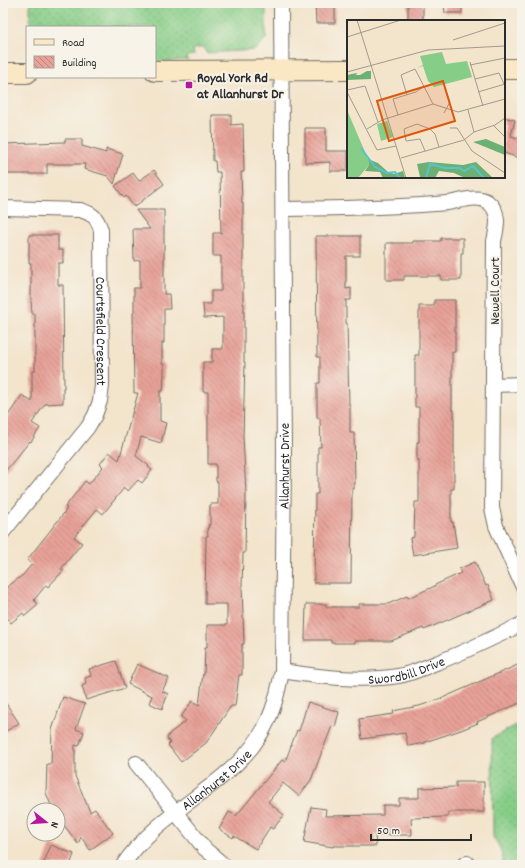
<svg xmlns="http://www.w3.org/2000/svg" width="525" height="868" font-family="Dekko,sans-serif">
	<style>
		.grass { fill: url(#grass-dots); stroke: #587c59 }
		.building { fill: url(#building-back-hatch) }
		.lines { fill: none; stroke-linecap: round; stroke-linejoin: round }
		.minor-casing { stroke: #716c63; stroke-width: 16 }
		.secondary-casing { stroke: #716c63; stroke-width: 22 }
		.minor { stroke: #fff; stroke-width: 14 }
		.secondary { stroke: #fae7c3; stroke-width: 20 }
		.poi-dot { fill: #b5179e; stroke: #f7f3e8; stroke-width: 1.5 }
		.labels { text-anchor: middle; stroke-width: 4; stroke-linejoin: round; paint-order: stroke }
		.poi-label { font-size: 14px; font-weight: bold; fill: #2b2b2b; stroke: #f7f3e8; text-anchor: start }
		.street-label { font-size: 14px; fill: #2b2b2b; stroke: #f7f3e8 }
		.inset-river { fill: none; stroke: #57c4cd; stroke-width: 2 }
		.inset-road { fill: none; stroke: #a39a8c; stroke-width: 1 }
		.view { fill: #df570e; fill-opacity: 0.15; stroke: #df570e; stroke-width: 2 }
		.inset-edge { fill: none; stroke: #2b2b2b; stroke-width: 2 }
	</style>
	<defs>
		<pattern id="grass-dots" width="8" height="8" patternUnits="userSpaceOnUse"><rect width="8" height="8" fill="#86cd87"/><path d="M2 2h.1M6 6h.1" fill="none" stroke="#74b075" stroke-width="1.8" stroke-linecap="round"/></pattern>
		<pattern id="building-back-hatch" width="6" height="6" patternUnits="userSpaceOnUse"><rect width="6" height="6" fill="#e7a198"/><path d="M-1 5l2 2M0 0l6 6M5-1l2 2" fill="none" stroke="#bb837c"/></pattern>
	</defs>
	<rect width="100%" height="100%" fill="#f7f3e8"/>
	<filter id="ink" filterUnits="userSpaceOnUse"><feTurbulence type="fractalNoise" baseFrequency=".025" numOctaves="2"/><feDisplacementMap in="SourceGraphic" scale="8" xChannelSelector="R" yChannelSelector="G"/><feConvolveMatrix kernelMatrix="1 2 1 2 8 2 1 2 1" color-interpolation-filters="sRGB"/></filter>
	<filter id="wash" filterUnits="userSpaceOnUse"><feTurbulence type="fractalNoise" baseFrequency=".012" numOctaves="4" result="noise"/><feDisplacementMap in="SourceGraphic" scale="16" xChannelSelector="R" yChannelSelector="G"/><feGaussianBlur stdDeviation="0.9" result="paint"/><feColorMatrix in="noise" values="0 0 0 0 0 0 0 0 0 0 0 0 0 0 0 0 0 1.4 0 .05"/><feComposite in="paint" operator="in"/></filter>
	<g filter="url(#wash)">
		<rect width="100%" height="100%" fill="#f3e4cc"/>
		<g class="grass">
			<path d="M30 3H266V39L255 50 206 53 204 47 193 49 194 55 187 56 188 60 155 62V27H30Z"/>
			<path d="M522 722V865H503C503 853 500 846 493 837L492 738Z"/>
		</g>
		<g id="blocks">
			<g class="building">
				<path d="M315 3H335V23H316Z"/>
				<rect x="408" y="3" width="15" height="18"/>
				<path d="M444 3H462V13H445Z"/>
				<path d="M212 115H231V125L243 124 244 172H241L242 203H243V304H244V362H245L243 437 246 493 245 553H243L242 586 244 644H242V675H239L235 706H231L206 743 181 762 168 745 170 743 167 738 170 733 186 721 181 717 192 701 199 705 203 674 204 675 205 647H207V625H227V604H205L206 536H208L207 528H209L208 525H210V504H218V482L216 481V464H208V392H203V362H212V349H223V317L204 318 203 304H211V291H221V256H213V233H221L220 172H216L215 161H213Z"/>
				<path d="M504 117 515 120 511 136 522 139V159L504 153Z"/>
				<path d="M305 128H326V151H348V171H330V162L305 163Z"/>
				<path d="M65 139H82V146L106 153V149L123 154 114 184 108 176 84 169 85 164H47V174H3V144L65 142Z"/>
				<path d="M154 170 164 184 134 207 126 196 124 198 115 186 133 173 139 181Z"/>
				<path d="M136 210H164V294H169L170 309H164V343H162V364H164V375L163 391H160V421L166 423 161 443 141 437 136 456 149 466 148 467 152 470 142 483 138 480 128 491 124 488 103 514 97 509 74 537 82 543 61 569 64 570 48 587 46 585 34 600 38 605 25 616 23 613 11 623 3 612V590L23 575 32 564 27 560 64 513 67 508 65 507 85 481 89 484 103 467 100 464 109 452 119 460 138 393H134L133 313H134V288H140V260L134 261 133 229H150Z"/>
				<path d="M29 235H58V250H63V263H58V285H63L64 388H63V403L45 404 32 423 40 428 31 442 30 441 3 474V423L22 395 32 402V371H35V314H32L31 300V263H29Z"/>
				<path d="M316 236H360V256H346V289L351 288V300H346V323H347L349 405H350V433H354L355 484H354V489H352L351 583H314L315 494H318V447H321L320 418H317V383H320V357H317Z"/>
				<path d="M441 238H463V253H461V280H441V276H404V280H386V243H413V241H441Z"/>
				<path d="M434 300H455V352H452V410H454V489H451V522H453L457 548 413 555 410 538 414 537 415 502H419V460H417V442H419V407H415V355H419V306H434Z"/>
				<path d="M475 562 486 586 488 585 494 600 424 630 423 628 391 641H355V643H331V640H305L306 604H326V607H359V604H388L407 596 408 598 435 586V585L461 573 459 569Z"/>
				<path d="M116 661 125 688 86 700 82 686 86 684 85 678 91 676 89 669Z"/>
				<path d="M522 663V702L477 722 478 723 461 730 425 742V743L408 746 405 733 362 739 359 719 394 714 393 711 419 706 438 700Z"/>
				<path d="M137 664 169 678 162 691 168 694 162 709 149 703 152 696 128 684Z"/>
				<path d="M63 697 85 704 76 729 84 732 79 746 75 745V776L90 812 95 809 113 833 90 850 81 837 78 844 58 817V810H53L46 793 47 764H51L52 730Z"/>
				<path d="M3 699 19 723 3 733Z"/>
				<path d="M308 702 339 712 335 727 332 726 311 780 299 796 283 783 268 802 284 815 273 829 270 827 256 849 234 836 233 838 219 829 229 812 236 816 282 760 285 762 297 730 299 731Z"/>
				<path d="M456 782H484V812H448V817L411 818 412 835H375L376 846H333V847L304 842 311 807 326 809 325 816 383 815V805H399V798H419V788L456 787Z"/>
				<path d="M51 845 74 854 70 865H43Z"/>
			</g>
		</g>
	</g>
	<g filter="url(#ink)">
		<use href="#blocks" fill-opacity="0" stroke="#716c63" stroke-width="1"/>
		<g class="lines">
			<defs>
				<g id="minor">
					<path id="s1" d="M3 208 80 210C93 214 97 217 101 230L102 386 100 401 95 415 88 427 3 532"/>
					<path d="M283 209C337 208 392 208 447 203 459 202 477 194 488 202 501 212 497 228 494 241L492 508 496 526 522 585"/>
					<path d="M494 385 522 384"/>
					<path id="s2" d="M282 671C320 677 360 682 398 676 411 674 423 668 436 663 465 652 493 638 522 624"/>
					<path d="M136 763 205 849 224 865"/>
					<path id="s3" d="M123 865C158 813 215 793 252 747 270 724 277 699 282 671L284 455 281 3"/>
					<path d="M463 865 467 863"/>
				</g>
				<g id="secondary">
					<path d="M504 69H522"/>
					<path d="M155 71 348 70"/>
					<path d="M3 73H27"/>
				</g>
			</defs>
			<use href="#minor" class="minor-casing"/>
			<use href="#secondary" class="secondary-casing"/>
			<use href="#minor" class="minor"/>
			<use href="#secondary" class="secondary"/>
		</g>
	</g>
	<rect class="poi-dot" x="185" y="81" width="8" height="8" rx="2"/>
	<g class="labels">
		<g class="poi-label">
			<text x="197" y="82">Royal York Rd<tspan x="197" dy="16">at Allanhurst Dr</tspan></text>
		</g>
		<g class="street-label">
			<text transform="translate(494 291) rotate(-90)" y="5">Newell Court</text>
			<text dy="5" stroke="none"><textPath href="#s1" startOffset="209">Courtsfield Crescent</textPath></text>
			<text dy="5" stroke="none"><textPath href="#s3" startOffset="463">Allanhurst Drive</textPath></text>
			<text dy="5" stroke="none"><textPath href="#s2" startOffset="126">Swordbill Drive</textPath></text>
			<text dy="5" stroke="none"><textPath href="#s3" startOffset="127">Allanhurst Drive</textPath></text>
		</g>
	</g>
	<g transform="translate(347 20)">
		<rect width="158" height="158" fill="#f3e4cc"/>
		<path d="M95 32 99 44 120 41 125 57 87 67 81 61 76 46 70 48 76 45 73 36ZM0 90 21 139 22 145 11 158H0ZM40 101 46 117 34 121 30 104Z" fill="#86cd87"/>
		<path d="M20 51H24V59L0 60V55L10 53 9 55H13ZM139 119 158 127V135L126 122ZM21 139 31 143 41 152 47 154 56 151 58 158H36L33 152 18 151 22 145ZM82 142 116 145 129 142 146 158H118L107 153 92 151 88 158H70L73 157 70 144Z" fill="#6cb074"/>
		<path class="inset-river" d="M14 128 28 147 40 153 48 152 53 158M79 158 83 144 98 148H113L117 151 126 146 137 158"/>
		<path class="inset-road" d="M10 0 59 158M0 17 54 0M106 20 158 3M123 42 136 86M123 45 158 38M0 52 81 30 158 26M128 59 152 53 157 64M97 66 103 82 97 93M0 70 18 66 31 102M0 72 30 130 49 126M131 72 158 64M60 75 54 55 68 49 86 84M121 90 127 112M51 95 46 79 69 72 77 66M147 106 158 117M103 108H110L125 131 158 153M20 109 35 100 86 84 111 92 158 79M78 131 73 119 59 121 57 109 70 104 83 109 88 114 92 127M54 138 117 120 127 112 148 105 158 98"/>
		<path class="view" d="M96 61 108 101 42 121 30 81Z"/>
		<rect width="158" height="158" class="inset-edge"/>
	</g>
	<rect width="525" height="868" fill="none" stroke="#f7f3e8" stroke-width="16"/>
	<rect x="26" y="26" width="130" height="52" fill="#f7f3e8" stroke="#a5a39c"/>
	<rect x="34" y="39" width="20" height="6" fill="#fae7c3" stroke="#a5a39c"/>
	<text x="62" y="46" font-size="12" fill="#2b2b2b">Road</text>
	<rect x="34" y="56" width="20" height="12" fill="url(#building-back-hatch)" stroke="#a5a39c"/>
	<text x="62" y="66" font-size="12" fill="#2b2b2b">Building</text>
	<g transform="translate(46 822) rotate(107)"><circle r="19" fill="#f7f3e8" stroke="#a5a39c"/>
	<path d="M0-3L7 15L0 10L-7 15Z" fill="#b5179e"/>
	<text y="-6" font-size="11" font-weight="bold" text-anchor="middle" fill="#2b2b2b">N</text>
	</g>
	<path d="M371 834v6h100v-6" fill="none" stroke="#2b2b2b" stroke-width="2"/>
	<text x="377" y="834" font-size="12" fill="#2b2b2b" stroke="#f7f3e8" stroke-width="3" paint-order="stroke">50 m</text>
</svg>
